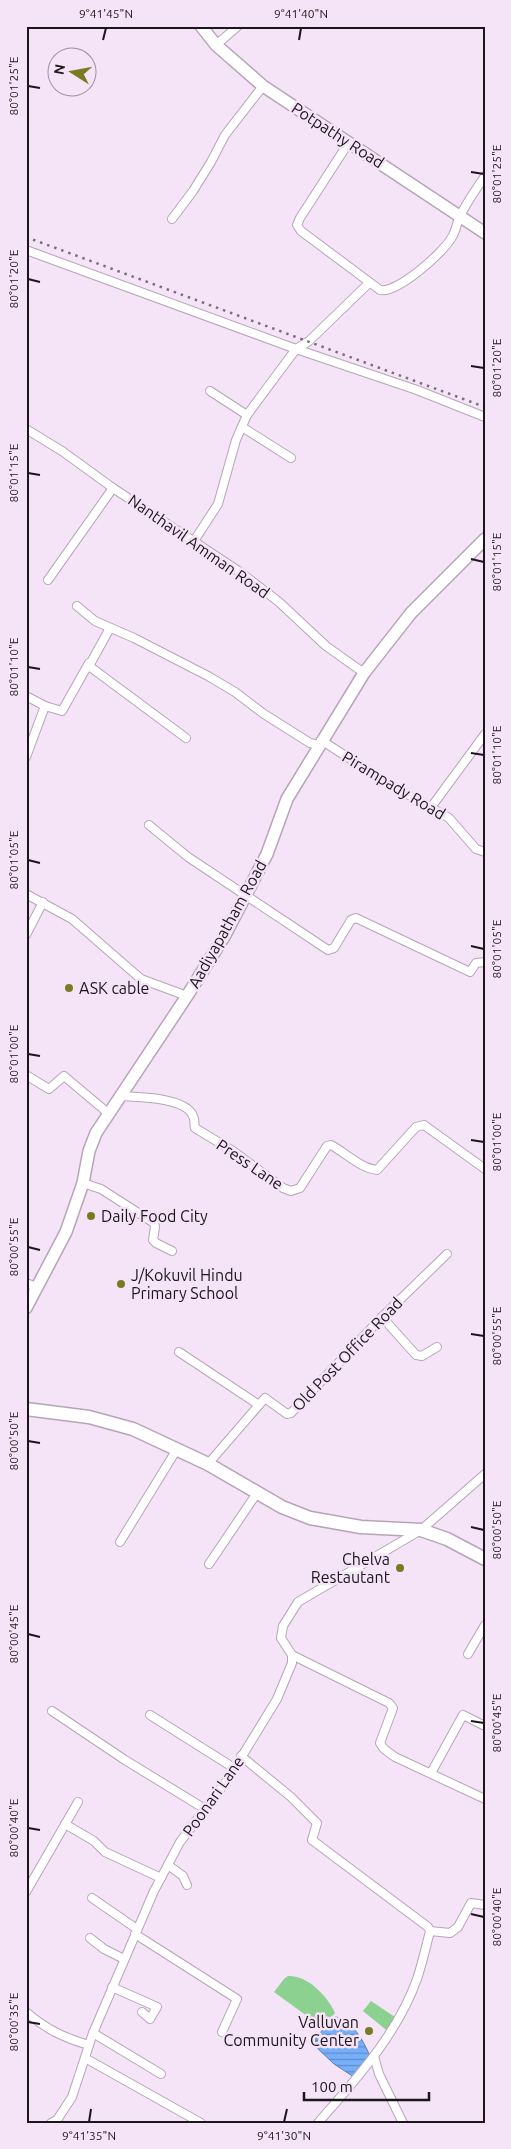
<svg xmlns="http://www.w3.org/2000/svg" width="511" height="2149" font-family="Ubuntu,sans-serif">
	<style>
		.green { fill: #8cd190 }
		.water { fill: url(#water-rules); stroke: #5b81b7 }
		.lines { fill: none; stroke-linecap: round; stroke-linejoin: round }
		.street-casing { stroke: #b6a5b7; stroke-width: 10 }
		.secondary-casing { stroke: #b6a5b7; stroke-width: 14 }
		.primary-casing { stroke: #b6a5b7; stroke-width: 15 }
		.street { stroke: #fff; stroke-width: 8 }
		.secondary { stroke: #fff; stroke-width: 11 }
		.primary { stroke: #fff; stroke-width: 12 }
		.rail { stroke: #7a6f7b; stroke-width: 2.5; stroke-dasharray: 2.5 5; stroke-linecap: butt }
		.ticks { fill: none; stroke: #1c161c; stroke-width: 2 }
		.poi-dot { fill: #797b23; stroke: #f5e3f7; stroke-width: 2 }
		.labels { text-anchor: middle; stroke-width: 5; stroke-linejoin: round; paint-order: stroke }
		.street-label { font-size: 16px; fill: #1c161c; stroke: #f5e3f7 }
		.poi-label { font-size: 16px; fill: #1c161c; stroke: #f5e3f7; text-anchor: start }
		.neatline { fill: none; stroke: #1c161c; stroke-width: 2 }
		.ticks-label { font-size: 12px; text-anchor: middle; fill: #1c161c }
	</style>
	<defs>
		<pattern id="water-rules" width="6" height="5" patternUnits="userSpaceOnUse" patternTransform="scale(1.25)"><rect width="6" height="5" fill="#76affa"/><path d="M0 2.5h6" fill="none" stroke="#608dca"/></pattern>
	</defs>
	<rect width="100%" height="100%" fill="#f5e3f7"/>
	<g class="green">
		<path d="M288 1976C308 1975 328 1997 335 2013L322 2027 274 1992 284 1979Z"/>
		<path d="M371 2001 398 2019 390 2033 363 2011Z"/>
	</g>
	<path class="water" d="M335 2017C351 2018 364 2042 370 2056L354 2077 334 2064 315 2046 316 2037Z"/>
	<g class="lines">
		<defs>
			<g id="street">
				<path d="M216 45 238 26"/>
				<path d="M349 142 300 218 297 225 301 231 380 290C397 294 444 252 452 237 456 231 457 222 460 216 467 202 476 189 485 176"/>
				<path d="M172 219 193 191 211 162 225 135 263 86"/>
				<path d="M26 250 296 349 417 390 485 417"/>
				<path d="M210 391 247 415"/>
				<path d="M242 427 291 458"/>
				<path d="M26 429 62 451 113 488 240 572 279 602 326 646 364 673"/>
				<path d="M194 541 218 504 236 440 247 415 296 349 309 341 369 283"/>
				<path d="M48 580 113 488"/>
				<path d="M77 606 95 621 134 638 208 676 235 692 264 714 310 743 319 745"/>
				<path d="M110 628 89 666 186 738"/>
				<path d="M26 696 45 706"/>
				<path d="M321 740 381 779 449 818 476 849 485 852"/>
				<path d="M26 757 45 706 62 711 89 663"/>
				<path d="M432 806 485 734"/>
				<path d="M149 825 188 857 328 950 334 948 351 920 356 918 470 972 476 963 485 962"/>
				<path d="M26 894 72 919 141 979 187 996"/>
				<path d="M26 935 43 902"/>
				<path d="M26 1075 49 1089 64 1076 108 1113"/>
				<path d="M119 1096C137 1097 186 1097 193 1116 195 1119 194 1125 195 1128L233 1151 283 1188 291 1191 300 1188 327 1146 331 1145C346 1153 360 1168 377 1170L416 1127 424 1125 485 1169"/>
				<path d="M83 1183 101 1189 154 1223 155 1227 153 1240 156 1243 172 1251"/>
				<path d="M26 1283 36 1287"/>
				<path d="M382 1317 416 1355 422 1356 437 1347"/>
				<path d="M179 1352 259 1405"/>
				<path d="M208 1464 265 1398 287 1414 291 1413 382 1317 447 1254"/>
				<path d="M120 1542 177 1449"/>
				<path d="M209 1564 257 1493"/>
				<path d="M468 1654 485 1625"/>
				<path d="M292 1655 389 1703 393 1708 380 1743 384 1749 395 1757 485 1799"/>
				<path d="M52 1711 125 1760 205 1809"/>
				<path d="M150 1715 234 1768"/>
				<path d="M241 1756 291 1797 317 1823 312 1840 428 1927 430 1931C426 1947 422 1964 417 1979 397 2035 356 2079 318 2123"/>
				<path d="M431 1773 463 1715 485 1726"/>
				<path d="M65 1824 94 1841 105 1852 161 1878"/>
				<path d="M168 1865 183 1876 187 1885"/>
				<path d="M26 1892 78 1802"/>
				<path d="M92 1898 137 1929"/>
				<path d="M430 1931 450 1933 458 1927 471 1903 485 1905"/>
				<path d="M135 1934 237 1999 222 2032"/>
				<path d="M90 1938 104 1949 124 1959"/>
				<path d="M112 1987 157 2007 150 2019 142 2012"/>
				<path d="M26 2012C46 2029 64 2038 89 2045"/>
				<path d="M93 2033 161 2074"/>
				<path d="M374 2056 379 2074 403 2123"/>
				<path d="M85 2058 201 2123"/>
				<path d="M51 2123 57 2120 72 2097 93 2033 154 1891 180 1842 228 1779 277 1699 292 1663V1655L281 1638 283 1626 298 1602 421 1530 485 1474"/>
			</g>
			<g id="secondary">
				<path d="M201 26 216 45 263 86 485 233"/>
				<path d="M26 1308 66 1232 83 1183 89 1151 96 1133 187 996 225 935 267 854 287 799 364 673 411 613 485 539"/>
			</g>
			<path id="primary" d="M26 1409 89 1417 133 1429 208 1464 282 1507 310 1518 361 1527 421 1530 447 1539 485 1559"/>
		</defs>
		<use href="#street" class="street-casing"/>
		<use href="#secondary" class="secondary-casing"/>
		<use href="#primary" class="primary-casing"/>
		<use href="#street" class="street"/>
		<use href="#secondary" class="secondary"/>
		<use href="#primary" class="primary"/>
		<path class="rail" d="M26 237 485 407"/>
	</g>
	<path class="ticks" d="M103 40 106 28M299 40 301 28M28 86 40 88M471 172 484 174M28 279 40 282M471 366 484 368M28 473 40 475M471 559 484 562M28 667 40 669M471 753 484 755M28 860 40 863M471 946 484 949M28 1054 40 1056M471 1140 484 1142M28 1247 40 1250M471 1334 484 1336M28 1441 40 1443M471 1527 484 1530M28 1634 40 1637M471 1721 484 1723M28 1828 40 1830M471 1914 484 1917M28 2022 40 2024M89 2122 91 2109M284 2122 287 2109"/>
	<g class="poi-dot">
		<circle cx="69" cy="988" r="5"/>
		<circle cx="91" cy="1216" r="5"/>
		<circle cx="121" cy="1284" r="5"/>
		<circle cx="400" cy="1568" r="5"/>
		<circle cx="369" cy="2031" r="5"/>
	</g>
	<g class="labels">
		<g class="street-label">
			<text transform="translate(338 135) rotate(33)" y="6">Potpathy Road</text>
			<text transform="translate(199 546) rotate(35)" y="6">Nanthavil Amman Road</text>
			<text transform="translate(394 785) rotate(31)" y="6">Pirampady Road</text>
			<text transform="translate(227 924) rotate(-61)" y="6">Aadiyapatham Road</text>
			<text transform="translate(250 1164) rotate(34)" y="6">Press Lane</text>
			<text transform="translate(347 1354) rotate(-46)" y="6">Old Post Office Road</text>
			<text transform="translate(213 1796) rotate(-55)" y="6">Poonari Lane</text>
		</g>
		<g class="poi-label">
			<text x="79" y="994">ASK cable</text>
			<text x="101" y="1222">Daily Food City</text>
			<text x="131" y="1281">J/Kokuvil Hindu<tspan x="131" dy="18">Primary School</tspan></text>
			<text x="390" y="1565" text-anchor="end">Chelva<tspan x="390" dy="18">Restautant</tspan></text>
			<text x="359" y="2028" text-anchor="end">Valluvan<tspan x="359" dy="18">Community Center</tspan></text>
		</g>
	</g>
	<rect width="511" height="2149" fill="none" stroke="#f5e3f7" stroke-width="55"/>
	<g transform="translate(72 72) rotate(281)"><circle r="24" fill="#f5e3f7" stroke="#9e919f"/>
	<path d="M0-4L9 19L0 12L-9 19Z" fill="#797b23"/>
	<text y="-8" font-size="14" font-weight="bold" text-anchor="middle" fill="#1c161c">N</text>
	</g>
	<path d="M304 2092v8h125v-8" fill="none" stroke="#1c161c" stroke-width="2.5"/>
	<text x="311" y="2092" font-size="15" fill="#1c161c" stroke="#f5e3f7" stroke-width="4" paint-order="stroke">100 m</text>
	<rect x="28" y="28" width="456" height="2094" class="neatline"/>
	<g class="ticks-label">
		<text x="106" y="18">9°41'45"N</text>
		<text x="301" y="18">9°41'40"N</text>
		<text transform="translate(14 86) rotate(-90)" y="4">80°01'25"E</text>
		<text transform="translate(497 174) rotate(-90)" y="4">80°01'25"E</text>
		<text transform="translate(14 279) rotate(-90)" y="4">80°01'20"E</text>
		<text transform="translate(497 368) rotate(-90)" y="4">80°01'20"E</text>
		<text transform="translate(14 473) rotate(-90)" y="4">80°01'15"E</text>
		<text transform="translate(497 562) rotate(-90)" y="4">80°01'15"E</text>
		<text transform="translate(14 667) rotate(-90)" y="4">80°01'10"E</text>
		<text transform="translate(497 755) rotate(-90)" y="4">80°01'10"E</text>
		<text transform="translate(14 860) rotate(-90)" y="4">80°01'05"E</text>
		<text transform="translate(497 949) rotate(-90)" y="4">80°01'05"E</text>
		<text transform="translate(14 1054) rotate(-90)" y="4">80°01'00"E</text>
		<text transform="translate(497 1142) rotate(-90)" y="4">80°01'00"E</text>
		<text transform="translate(14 1247) rotate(-90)" y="4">80°00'55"E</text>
		<text transform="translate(497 1336) rotate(-90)" y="4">80°00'55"E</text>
		<text transform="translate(14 1441) rotate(-90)" y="4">80°00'50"E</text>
		<text transform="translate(497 1530) rotate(-90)" y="4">80°00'50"E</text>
		<text transform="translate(14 1634) rotate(-90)" y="4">80°00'45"E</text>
		<text transform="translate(497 1723) rotate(-90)" y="4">80°00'45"E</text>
		<text transform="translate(14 1828) rotate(-90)" y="4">80°00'40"E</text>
		<text transform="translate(497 1917) rotate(-90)" y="4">80°00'40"E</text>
		<text transform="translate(14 2022) rotate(-90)" y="4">80°00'35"E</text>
		<text x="89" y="2140">9°41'35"N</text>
		<text x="284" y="2140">9°41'30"N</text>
	</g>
</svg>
